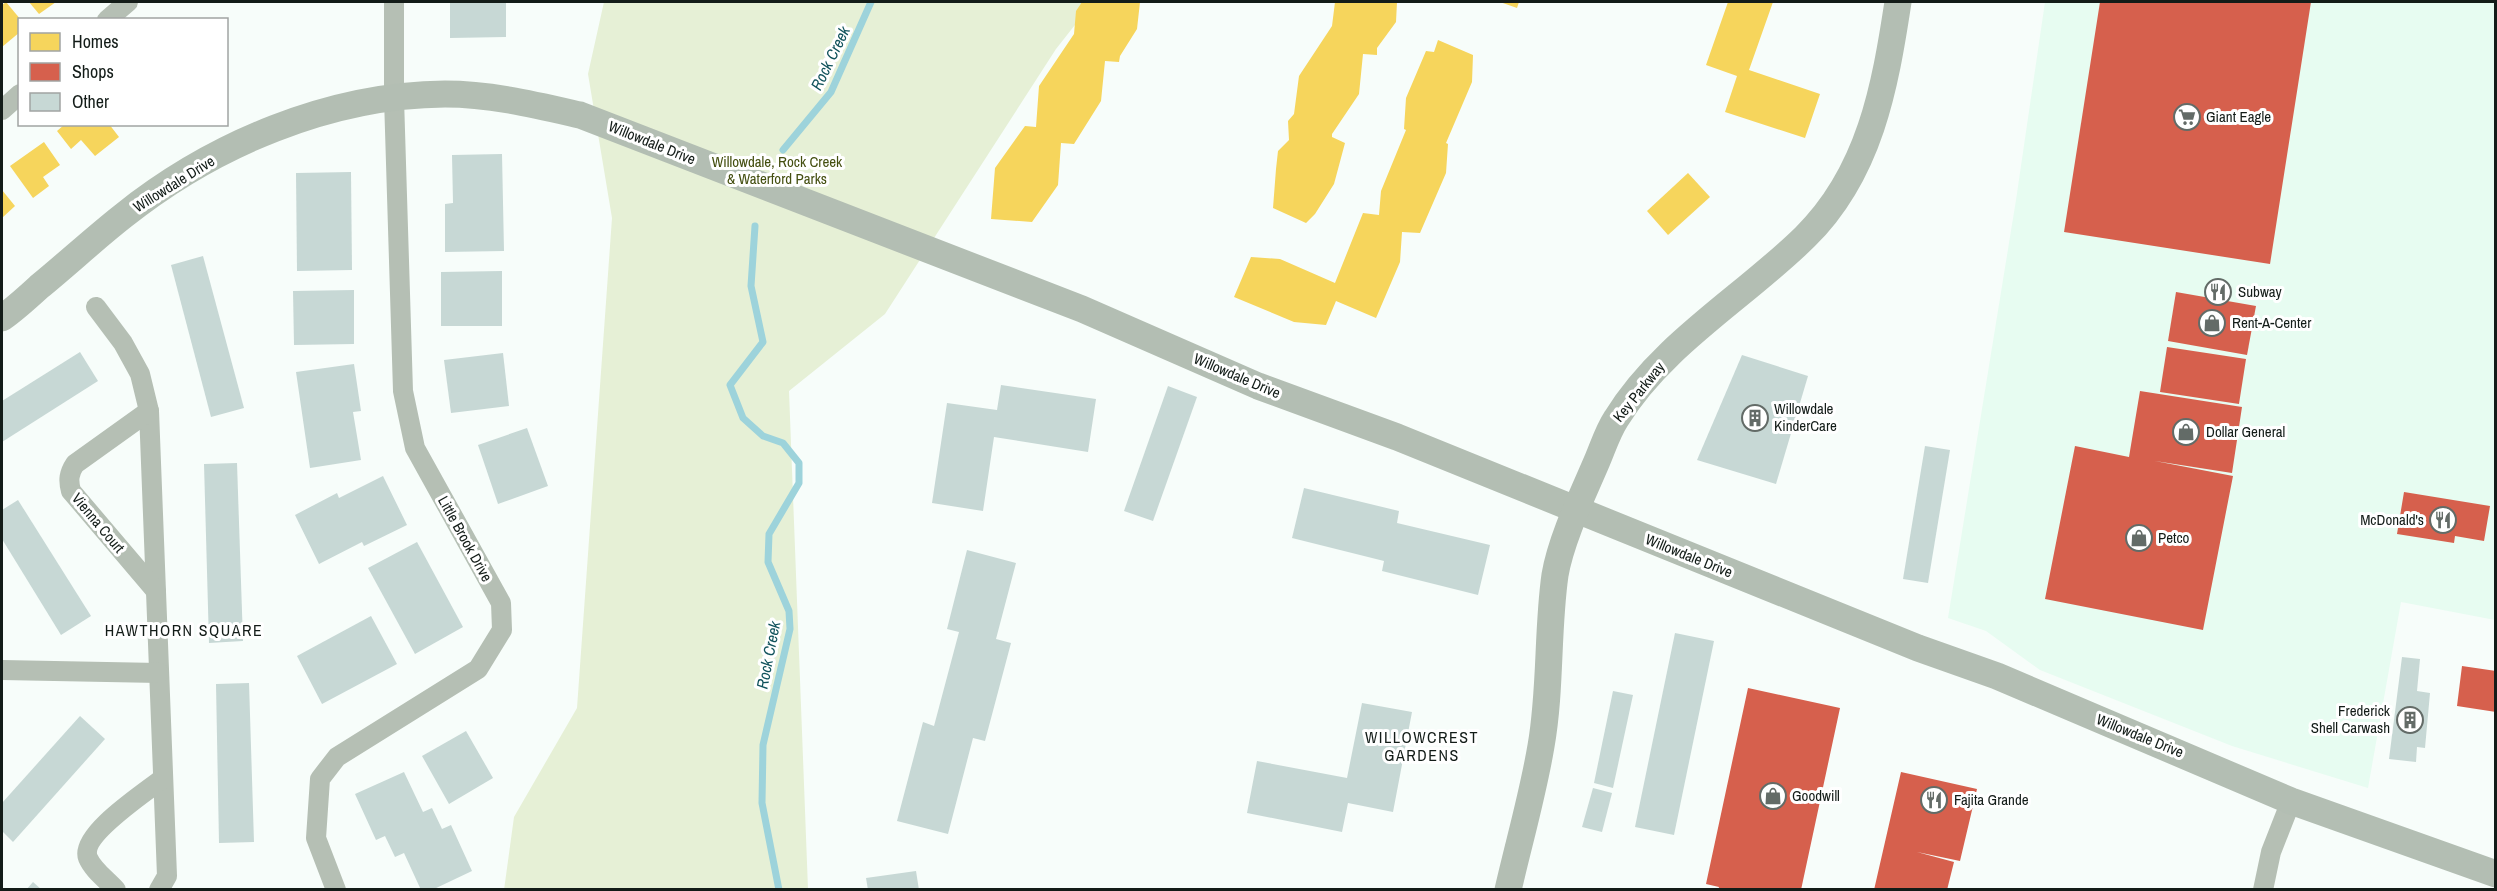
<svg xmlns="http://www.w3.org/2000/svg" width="2497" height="891" font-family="'Archivo Narrow',sans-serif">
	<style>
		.built { fill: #e7fcf1 }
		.green { fill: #e6f0d6 }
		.homes { fill: #f6d55c }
		.shops { fill: #d6604d }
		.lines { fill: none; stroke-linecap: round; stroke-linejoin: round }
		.stream { stroke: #9dd3db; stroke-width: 7 }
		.building { fill: #c7d8d5 }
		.street { stroke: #b5bfb4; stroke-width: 20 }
		.secondary { stroke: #b3beb3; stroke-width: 27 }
		.labels { text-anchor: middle; stroke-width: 6; stroke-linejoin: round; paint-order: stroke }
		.poi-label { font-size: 15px; fill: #131c18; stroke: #fff; text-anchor: start }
		.street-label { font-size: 15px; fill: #131c18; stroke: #fff }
		.park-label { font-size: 15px; fill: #444f10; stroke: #fff }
		.water-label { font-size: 16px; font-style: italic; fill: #11535c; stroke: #fff }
		.neighbourhood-label { font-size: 16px; letter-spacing: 1.5px; fill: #131c18; stroke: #fff }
	</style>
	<rect width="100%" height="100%" fill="#f7fdfa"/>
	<path class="built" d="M2045 2H2495V620L2401 602 2368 788 2232 746 2040 670 1986 631 1948 618 2016 200Z"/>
	<path class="green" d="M604 2H1093L1056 49 885 314 789 391 808 889 504 890 514 817 577 708 612 218 588 74Z"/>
	<g class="homes">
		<path d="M6 2 21 20 20 32 2 47V5Z"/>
		<path d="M29 2H56L39 14Z"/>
		<path d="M1082 2H1140L1137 29 1120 56 1119 62 1105 61 1101 101 1074 144 1061 143 1058 185 1032 222 991 219 995 168 1025 126 1036 127 1039 86 1074 34 1076 11Z"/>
		<path d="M1335 2H1397L1396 22 1377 48V55L1363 54 1359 94 1332 134V137L1345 143 1334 184 1315 214 1306 223 1273 208 1276 169 1278 151 1289 140 1288 121 1294 114 1299 76 1332 26Z"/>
		<path d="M1500 2H1519L1517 8Z"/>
		<path d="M1728 2H1773L1749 70 1820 94 1805 138 1725 112 1737 76 1706 65Z"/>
		<path d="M1438 40 1473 55 1472 82 1446 143 1448 144 1446 173 1420 233 1402 232 1400 262 1376 318 1336 301 1326 325 1294 322 1234 297 1251 257 1280 259 1335 283 1363 213 1379 215 1381 191 1406 130 1404 129 1406 98 1426 51 1434 52Z"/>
		<path d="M65 124H109L119 137 95 156 81 140 71 149 57 131Z"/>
		<path d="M44 142 60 165 43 177 49 186 33 198 10 166Z"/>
		<path d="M1688 173 1710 197 1668 235 1647 211Z"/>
		<path d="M2 190 15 206 2 218Z"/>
	</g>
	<g class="shops">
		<path d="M2100 2H2311L2270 264 2064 232Z"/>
		<path d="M2176 292 2256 306 2247 355 2168 341Z"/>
		<path d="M2167 347 2246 359 2239 404 2160 392Z"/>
		<path d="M2140 391 2242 407 2232 473 2155 461 2233 476 2203 630 2045 599 2075 446 2129 457Z"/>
		<path d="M2404 492 2490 506 2484 541 2455 536 2454 543 2397 534Z"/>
		<path d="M2462 666 2496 671V712L2457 706Z"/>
		<path d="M1748 688 1840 708 1801 890H1718L1719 887 1706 884Z"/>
		<path d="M1901 772 1977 789 1960 861 1917 852 1954 862 1947 890H1874Z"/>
	</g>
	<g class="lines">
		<g class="stream">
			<path d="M783 150 831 92 871 2"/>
			<path d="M755 226 751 286 763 342 730 385 743 418 763 436 783 443 799 463V483L769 534 768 562 789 611 790 629 763 745 762 803 779 890"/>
		</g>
	</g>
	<g class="building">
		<path d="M450 2H506V37L450 38Z"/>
		<path d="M502 154 504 251 445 252V204L453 203 452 155Z"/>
		<path d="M351 172 352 270 297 271 296 173Z"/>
		<path d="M203 256 244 408 211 417 171 265Z"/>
		<path d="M502 271V326H441V272Z"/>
		<path d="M354 290V344L294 345 293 291Z"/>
		<path d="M80 352 98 381 2 442V401Z"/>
		<path d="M503 353 509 406 451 413 444 360Z"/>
		<path d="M1742 355 1808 376 1776 484 1697 460Z"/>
		<path d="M354 364 361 411 353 412 361 460 310 468 296 372Z"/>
		<path d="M1001 385 1096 399 1088 452 994 437 983 511 932 503 947 403 997 410Z"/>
		<path d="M1168 386 1197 397 1153 521 1124 511Z"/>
		<path d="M527 428 548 486 498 504 478 445Z"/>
		<path d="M1925 446 1950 450 1928 583 1903 579Z"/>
		<path d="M237 463 243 641 209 643 204 464Z"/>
		<path d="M383 476 407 525 364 546 362 542 319 564 295 515 337 493 339 498Z"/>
		<path d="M1304 488 1399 511 1397 523 1490 545 1478 595 1382 571 1384 561 1292 538Z"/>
		<path d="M18 500 91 616 61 635 2 539V510Z"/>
		<path d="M417 542 463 627 415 654 368 568Z"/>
		<path d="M967 550 1016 563 996 639 1011 643 985 741 973 738 948 834 897 821 923 722 934 726 959 632 947 629Z"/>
		<path d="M371 616 397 664 322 704 297 656Z"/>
		<path d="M1675 633 1714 641 1674 835 1635 827Z"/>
		<path d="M2402 657 2420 659 2417 691 2430 693 2425 748 2417 747 2416 762 2389 759Z"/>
		<path d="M249 683 254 842 219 843 216 684Z"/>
		<path d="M1613 691 1633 695 1613 788 1594 783Z"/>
		<path d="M1362 703 1412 712 1393 812 1348 803 1342 832 1247 813 1257 761 1347 778Z"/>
		<path d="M80 716 105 739 13 842 2 831V803Z"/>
		<path d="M466 731 493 778 449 804 422 756Z"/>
		<path d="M404 772 423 812 432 808 442 829 451 825 472 871 432 890H421L404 853 395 857 385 836 376 840 355 794Z"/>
		<path d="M1593 788 1612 793 1602 832 1582 827Z"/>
		<path d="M916 871 919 890H868L866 878Z"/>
		<path d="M33 882 42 890H26Z"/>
	</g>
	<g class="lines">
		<g class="street">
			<path d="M107 20 128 2"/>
			<path d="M2 110 20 94"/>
			<path d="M96 307 123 343 140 374 149 411 167 876 159 890"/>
			<path d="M149 411 75 464C69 473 68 480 71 491L156 591"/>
			<path d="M2 670 159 673"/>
			<path d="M116 890C107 880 93 870 88 858 79 835 146 792 162 779"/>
			<path d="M336 890 316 838 320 779 337 757 478 669 502 630 501 603 415 448 403 391 394 98V2"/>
			<path d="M2263 890 2271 852 2291 801"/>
		</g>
		<g class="secondary">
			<path d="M2 318C15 309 28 297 40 286 68 263 95 238 123 216 213 144 330 95 445 94 491 94 536 105 580 115L1082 309 1258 386 1397 437 1918 648 1997 676 2291 801 2496 874"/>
			<path d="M1508 890C1519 842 1533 794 1541 746 1551 690 1547 631 1555 575 1561 539 1583 494 1597 461 1603 447 1608 431 1616 419 1662 344 1743 298 1805 237 1870 173 1885 87 1898 2"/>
		</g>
	</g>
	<defs>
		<symbol id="supermarket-ring" viewBox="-11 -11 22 22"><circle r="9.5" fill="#fff" stroke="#636b67" stroke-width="1.5"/><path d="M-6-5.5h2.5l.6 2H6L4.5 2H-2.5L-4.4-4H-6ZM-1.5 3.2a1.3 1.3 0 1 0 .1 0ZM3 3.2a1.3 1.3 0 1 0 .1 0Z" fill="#636b67"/></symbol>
		<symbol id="restaurant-ring" viewBox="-11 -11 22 22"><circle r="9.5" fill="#fff" stroke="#636b67" stroke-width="1.5"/><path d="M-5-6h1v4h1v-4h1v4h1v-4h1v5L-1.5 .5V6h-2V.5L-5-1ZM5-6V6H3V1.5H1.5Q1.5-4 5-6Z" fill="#636b67"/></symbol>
		<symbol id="shop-ring" viewBox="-11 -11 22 22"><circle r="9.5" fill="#fff" stroke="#636b67" stroke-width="1.5"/><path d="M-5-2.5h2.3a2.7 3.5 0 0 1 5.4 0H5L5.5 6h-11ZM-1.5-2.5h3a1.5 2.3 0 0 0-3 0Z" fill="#636b67"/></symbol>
		<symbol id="building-ring" viewBox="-11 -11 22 22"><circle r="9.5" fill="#fff" stroke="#636b67" stroke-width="1.5"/><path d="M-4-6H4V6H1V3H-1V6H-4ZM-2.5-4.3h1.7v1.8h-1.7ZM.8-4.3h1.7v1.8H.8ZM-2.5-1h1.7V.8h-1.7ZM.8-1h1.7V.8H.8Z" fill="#636b67"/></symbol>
	</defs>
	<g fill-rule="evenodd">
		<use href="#supermarket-ring" x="2172" y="102" width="30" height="30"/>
		<use href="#restaurant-ring" x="2203" y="277" width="30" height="30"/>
		<use href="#shop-ring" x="2197" y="308" width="30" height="30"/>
		<use href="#building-ring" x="1740" y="403" width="30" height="30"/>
		<use href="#shop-ring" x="2171" y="417" width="30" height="30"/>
		<use href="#restaurant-ring" x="2428" y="505" width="30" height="30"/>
		<use href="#shop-ring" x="2124" y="523" width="30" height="30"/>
		<use href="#building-ring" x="2395" y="705" width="30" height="30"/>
		<use href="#shop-ring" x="1758" y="781" width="30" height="30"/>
		<use href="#restaurant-ring" x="1919" y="785" width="30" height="30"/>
	</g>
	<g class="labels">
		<g class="poi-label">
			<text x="2206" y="122">Giant Eagle</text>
			<text x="2238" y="297">Subway</text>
			<text x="2232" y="328">Rent-A-Center</text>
			<text x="1774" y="414">Willowdale<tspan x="1774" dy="17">KinderCare</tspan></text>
			<text x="2206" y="437">Dollar General</text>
			<text x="2424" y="525" text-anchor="end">McDonald's</text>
			<text x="2158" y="543">Petco</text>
			<text x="2390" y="716" text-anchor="end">Frederick<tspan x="2390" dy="17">Shell Carwash</tspan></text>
			<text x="1792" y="801">Goodwill</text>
			<text x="1954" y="805">Fajita Grande</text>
		</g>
		<g class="street-label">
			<text transform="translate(652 143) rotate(22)" y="5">Willowdale Drive</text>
			<text transform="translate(174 184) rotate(-32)" y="5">Willowdale Drive</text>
			<text transform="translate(1237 376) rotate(23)" y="5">Willowdale Drive</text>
			<text transform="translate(1639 392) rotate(-51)" y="5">Key Parkway</text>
			<text transform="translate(98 523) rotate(50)" y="5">Vienna Court</text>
			<text transform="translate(465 539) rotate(61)" y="5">Little Brook Drive</text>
			<text transform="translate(1689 556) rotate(22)" y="5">Willowdale Drive</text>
			<text transform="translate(2140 736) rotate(22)" y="5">Willowdale Drive</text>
		</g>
		<g class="park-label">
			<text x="777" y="167">Willowdale, Rock Creek<tspan x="777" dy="17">&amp; Waterford Parks</tspan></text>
		</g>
		<g class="water-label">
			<text transform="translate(830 58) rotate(-64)" y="6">Rock Creek</text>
			<text transform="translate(768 655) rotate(-79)" y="6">Rock Creek</text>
		</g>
		<g class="neighbourhood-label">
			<text x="184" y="636">HAWTHORN SQUARE</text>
			<text x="1422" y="743">WILLOWCREST<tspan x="1422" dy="18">GARDENS</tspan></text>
		</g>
	</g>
	<rect width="2497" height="891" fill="none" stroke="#131c18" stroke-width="6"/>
	<rect x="18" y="18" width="210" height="108" fill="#ffffff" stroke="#a1a4a3" stroke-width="1.5"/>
	<rect x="30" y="33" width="30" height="18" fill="#f6d55c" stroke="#a1a4a3" stroke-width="1.5"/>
	<text x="72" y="48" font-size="18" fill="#131c18">Homes</text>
	<rect x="30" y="63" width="30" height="18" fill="#d6604d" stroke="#a1a4a3" stroke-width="1.5"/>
	<text x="72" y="78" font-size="18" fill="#131c18">Shops</text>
	<rect x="30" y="93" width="30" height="18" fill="#c7d8d5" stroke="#a1a4a3" stroke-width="1.5"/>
	<text x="72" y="108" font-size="18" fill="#131c18">Other</text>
</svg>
